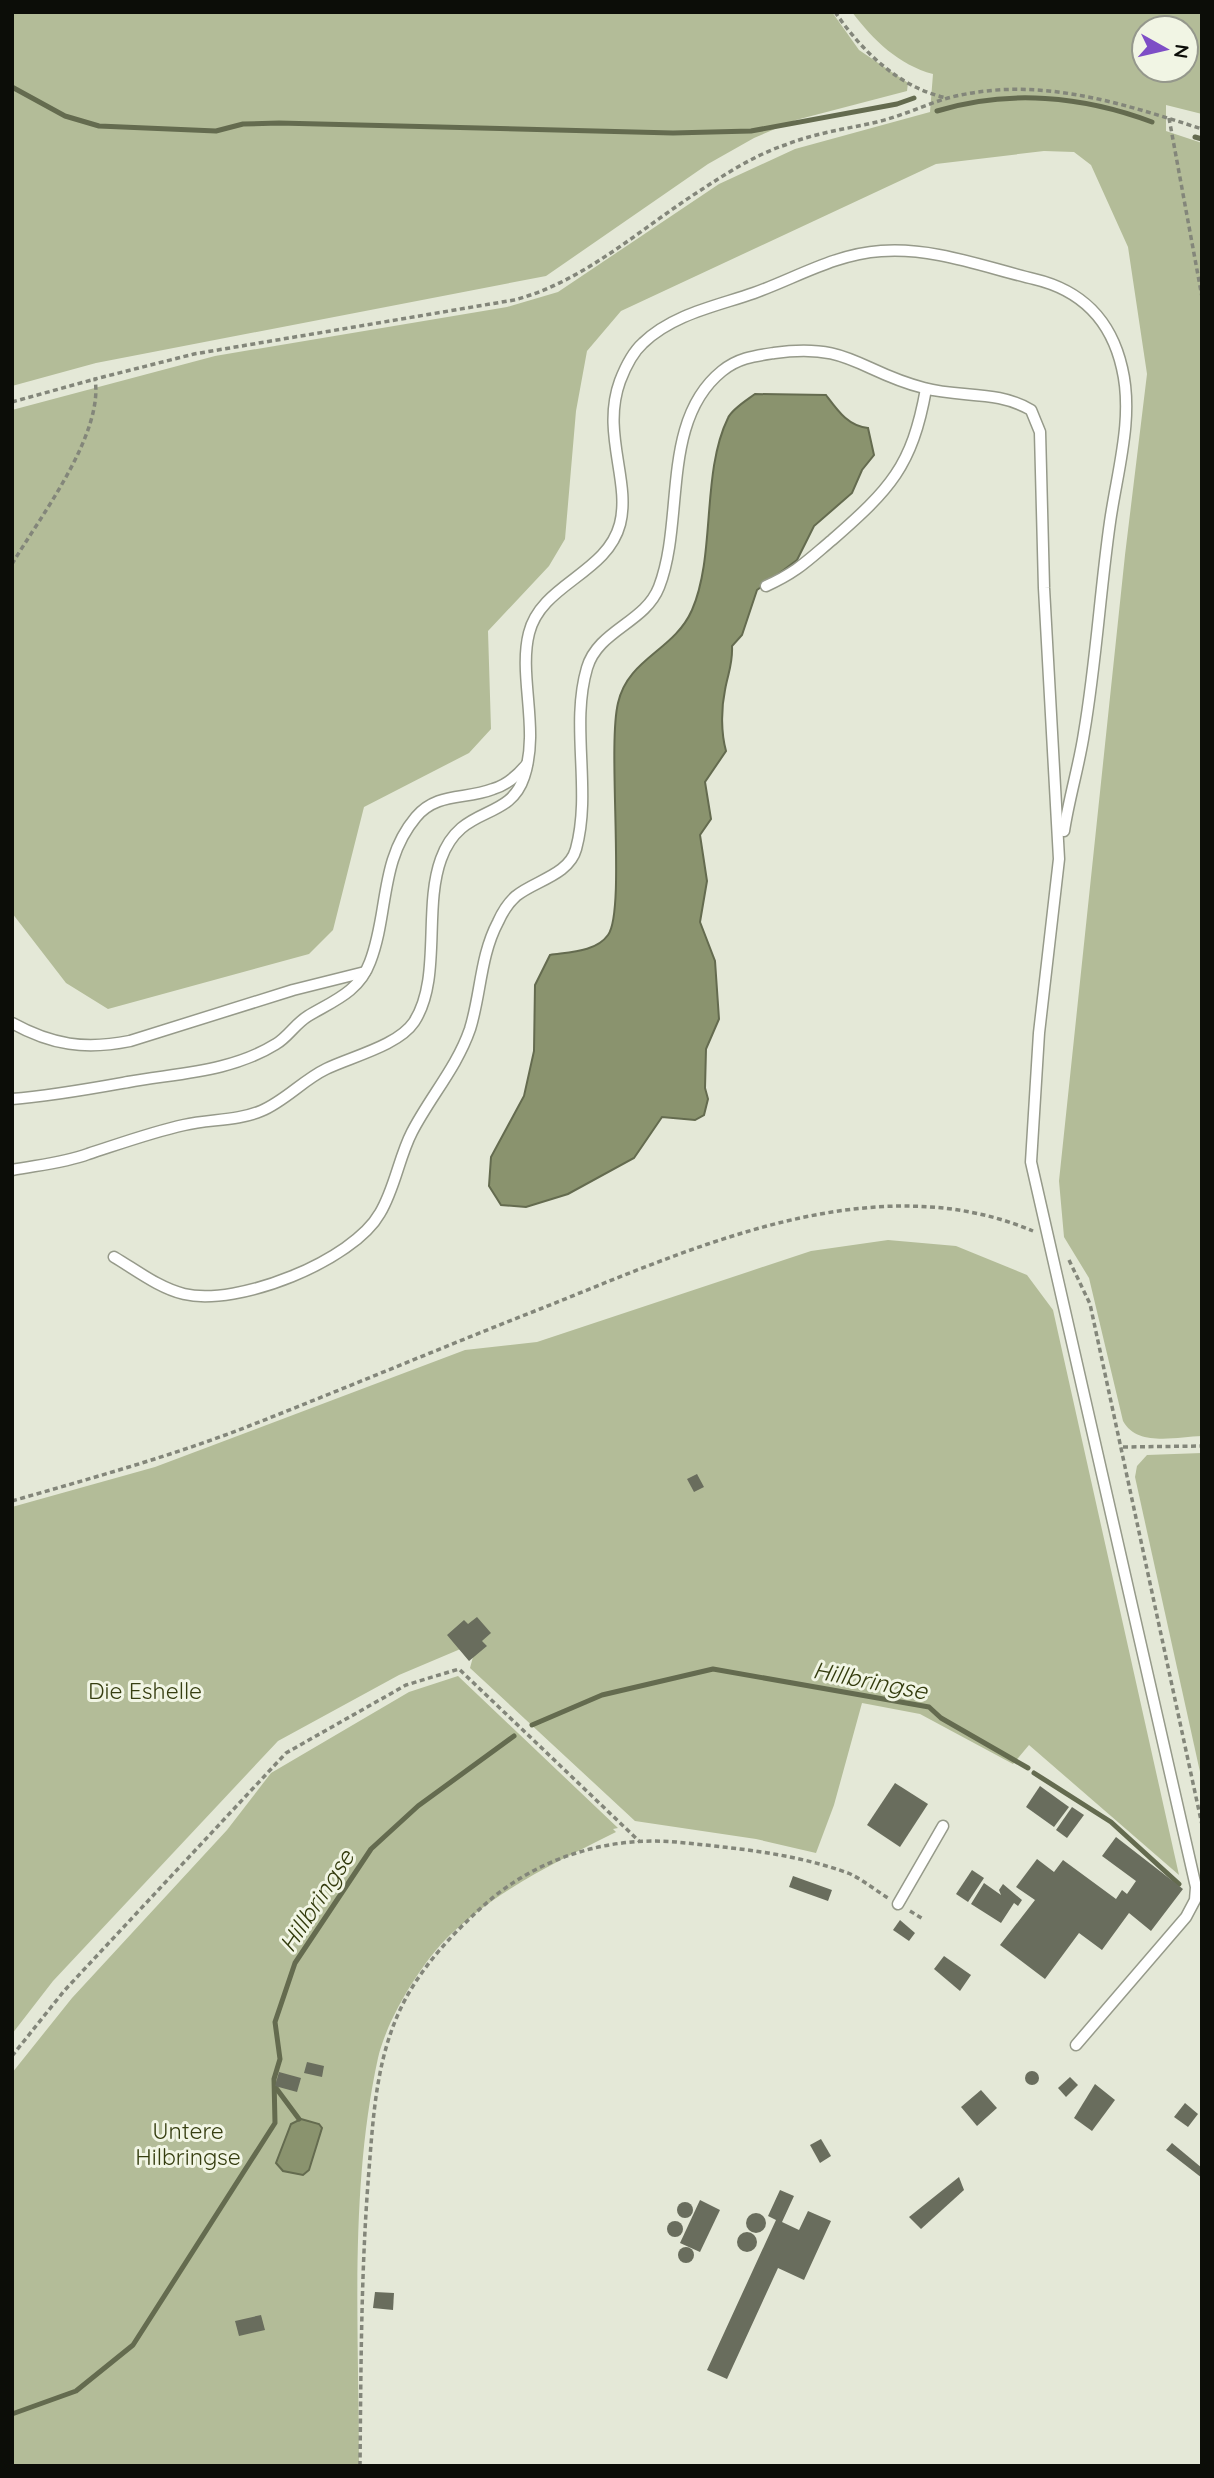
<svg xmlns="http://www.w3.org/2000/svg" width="1214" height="2478" font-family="Quicksand,sans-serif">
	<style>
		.green { fill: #b3bc98; fill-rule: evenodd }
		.water { fill: #8a936e; stroke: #646b4f; stroke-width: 2 }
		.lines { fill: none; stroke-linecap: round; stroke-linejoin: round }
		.stream { stroke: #646b4f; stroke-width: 5 }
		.building { fill: #696d5d }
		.service-casing { stroke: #969a8a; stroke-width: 13 }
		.path { stroke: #83867a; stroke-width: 3.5; stroke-dasharray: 5 3.5; stroke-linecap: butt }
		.service { stroke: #fff; stroke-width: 10 }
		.labels { text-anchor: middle; stroke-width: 6; stroke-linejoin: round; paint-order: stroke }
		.park-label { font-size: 23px; fill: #363e10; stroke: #f1f5e4 }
		.water-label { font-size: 24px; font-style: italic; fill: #333b0d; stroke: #f1f5e4 }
	</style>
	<rect width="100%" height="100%" fill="#e4e8d7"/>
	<g class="green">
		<path d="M12 12H832L859 50 908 83 907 91 796 120 754 138 708 164 546 276 96 363 12 386Z"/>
		<path d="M852 12H1202V114L1166 105V131L1202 143V1436C1176 1437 1137 1447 1123 1421L1089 1278 1064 1237 1059 1181 1125 555 1147 374 1128 247 1091 165 1074 152 1044 151 936 164 621 311 587 351 576 411 565 539 549 566 488 631 491 729 469 753 364 807 333 930 309 954 108 1009 66 983 12 913V410L215 356 507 307 558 292 719 184 795 149 930 112 933 74C899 65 873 40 852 12ZM1186 28V70H1144V28Z"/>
		<path d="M888 1240 956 1246 1027 1275 1053 1310 1179 1875 1029 1745 1013 1764 920 1714 862 1703 834 1805 816 1853 756 1839 635 1821 470 1668 477 1642 399 1675 278 1741 53 1981 12 2034V1507L155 1467 465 1350 537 1342 811 1251Z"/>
		<path d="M1202 1453V1781L1135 1477 1137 1466 1147 1455Z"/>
		<path d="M458 1676 618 1828 613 1829 616 1832C556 1862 499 1889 450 1935 421 1963 387 2019 378 2058 349 2191 359 2331 359 2466H12V2073L72 1998 227 1830 271 1773 409 1692Z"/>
	</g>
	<g class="water">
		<path d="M755 394 826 395C838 411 848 426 868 428L874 455 862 470 852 493 814 526 797 560 757 590 742 635 732 646C733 664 728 673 725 690 721 709 721 733 726 751L705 782 711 819 700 835 707 881 700 922 715 961 719 1019 706 1049 705 1088 708 1099 704 1115 695 1120 662 1117 634 1158 568 1194 526 1207 501 1205 489 1186 491 1157 524 1096 534 1051 535 985 550 955C569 952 596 952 608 935 626 911 607 749 618 703 628 658 674 651 692 610 716 555 701 473 728 418 732 409 747 400 755 394Z"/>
		<path d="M301 2119 319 2124 322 2128 309 2170 303 2175 283 2171 276 2163 291 2124Z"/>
	</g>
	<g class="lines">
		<g class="stream">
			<path d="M12 87 65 116 99 126 216 131 243 124 279 123 673 133 751 131 897 104 914 98"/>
			<path d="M937 111C1008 89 1083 96 1152 122"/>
			<path d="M1195 137 1202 139"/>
			<path d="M532 1725 602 1695 713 1669 929 1707 941 1718 1028 1768"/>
			<path d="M1034 1773 1111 1822 1179 1884"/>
			<path d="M276 2088 299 2119"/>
			<path d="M12 2414 76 2391 133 2345 275 2123 274 2079 280 2059 275 2022 295 1963 371 1849 418 1806 514 1736"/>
		</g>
	</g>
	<g class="building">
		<path d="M697 1474 704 1487 694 1492 687 1479Z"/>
		<path d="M477 1617 491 1633 482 1641 487 1646 469 1661 447 1635 464 1620 468 1624Z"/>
		<path d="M895 1783 928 1804 900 1847 867 1825Z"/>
		<path d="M1040 1786 1069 1807 1054 1827 1026 1807Z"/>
		<path d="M1072 1807 1084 1815 1067 1838 1056 1830Z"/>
		<path d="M1116 1837 1183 1889 1151 1931 1129 1913 1102 1950 1079 1933 1045 1979 1000 1945 1035 1900 1016 1887 1037 1859 1054 1872 1063 1860 1116 1899 1122 1890 1127 1894 1136 1881 1102 1856Z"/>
		<path d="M972 1870 984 1878 968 1902 956 1894Z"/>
		<path d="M793 1876 832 1890 828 1901 789 1887Z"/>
		<path d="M984 1883 1001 1895 999 1890 1003 1884 1022 1900 1018 1906 1014 1903 1001 1923 971 1904Z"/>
		<path d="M900 1920 915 1933 909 1941 893 1930Z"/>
		<path d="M944 1956 971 1975 960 1991 934 1969Z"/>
		<path d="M307 2062 324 2066 322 2077 304 2073Z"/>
		<circle cx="1032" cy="2078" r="7"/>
		<path d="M279 2072 301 2078 297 2092 275 2086Z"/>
		<path d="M1070 2077 1078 2085 1066 2097 1058 2088Z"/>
		<path d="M1095 2084 1115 2100 1092 2131 1074 2118Z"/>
		<path d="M981 2090 997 2108 977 2126 961 2107Z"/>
		<path d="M1185 2103 1198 2114 1188 2127 1174 2117Z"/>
		<path d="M821 2139 831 2156 820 2163 810 2145Z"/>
		<path d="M1172 2143 1202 2168V2178L1166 2150Z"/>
		<path d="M959 2177 964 2190 921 2229 909 2217Z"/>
		<path d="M780 2190 794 2196 782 2222 799 2230 808 2211 831 2221 804 2280 778 2268 727 2379 707 2370 776 2220 768 2216Z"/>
		<path d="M700 2200 720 2210 700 2252 680 2243Z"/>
		<circle cx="685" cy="2210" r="8"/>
		<circle cx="756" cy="2223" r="10"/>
		<circle cx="675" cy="2229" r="8"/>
		<circle cx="747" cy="2242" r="10"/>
		<circle cx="686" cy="2255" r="8"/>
		<path d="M375 2292 394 2293 393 2310 373 2308Z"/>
		<path d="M261 2315 265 2330 239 2336 235 2321Z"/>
	</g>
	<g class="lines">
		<defs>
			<g id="service">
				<path d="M766 586C797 572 807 561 832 540 890 489 912 467 926 389"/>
				<path d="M12 1023C52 1045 85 1050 130 1041L293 990 365 972"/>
				<path d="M12 1099C51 1096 89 1089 128 1082 178 1073 231 1072 276 1044 288 1037 295 1024 308 1016 333 1001 359 992 370 962 389 913 379 861 416 817 437 792 465 800 493 789 507 785 518 775 527 764"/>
				<path d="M12 1170C38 1165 64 1163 88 1154 119 1144 152 1132 184 1125 209 1119 237 1121 261 1111 285 1101 303 1080 326 1069 350 1057 398 1046 414 1022 442 979 423 908 441 859 461 803 509 823 524 777 540 729 518 676 529 633 541 584 607 574 620 524 631 481 601 433 620 381 625 368 633 352 643 343 673 314 717 306 754 293 796 278 835 254 881 251 933 247 984 267 1034 279 1081 290 1111 320 1122 368 1134 418 1117 472 1110 522 1100 592 1096 663 1084 733 1079 766 1069 798 1064 831"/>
				<path d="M114 1257C136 1270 159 1288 184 1294 237 1307 353 1261 380 1213 395 1188 399 1157 412 1132 430 1097 457 1067 470 1029 481 994 480 956 498 922 502 913 508 903 516 896 534 881 569 875 576 849 592 790 570 726 587 668 598 630 645 623 659 587 685 520 660 421 722 371 738 358 754 356 774 353 850 342 860 372 924 388 961 398 997 390 1031 410L1040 432 1044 588 1059 859 1039 1033 1031 1162 1196 1887 1195 1900 1186 1917 1076 2045"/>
				<path d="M898 1904 943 1826"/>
			</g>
		</defs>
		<use href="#service" class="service-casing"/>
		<g class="path">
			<path d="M835 12C862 51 899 88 947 98"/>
			<path d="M1169 118 1202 297"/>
			<path d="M12 402 95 379"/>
			<path d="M12 564C40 517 104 434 95 379L194 354 514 300C584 282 641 228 701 190 727 173 755 155 785 145 815 133 846 129 877 122 902 116 924 105 948 98 1036 75 1118 102 1202 129"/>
			<path d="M1069 1260 1090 1304 1202 1825"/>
			<path d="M1123 1447 1202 1446"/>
			<path d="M12 1501C92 1478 172 1456 249 1426 346 1388 443 1347 540 1309 691 1249 872 1163 1033 1231"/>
			<path d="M910 1911 923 1919"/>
			<path d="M12 2056 64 1991 286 1753 406 1685 459 1669 639 1841"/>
			<path d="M360 2466C361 2367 361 2268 369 2170 373 2119 376 2067 396 2019 414 1975 447 1939 482 1907 534 1859 606 1836 676 1842 734 1848 793 1853 848 1873 862 1879 875 1890 888 1898"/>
		</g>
		<use href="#service" class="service"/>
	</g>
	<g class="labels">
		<g class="park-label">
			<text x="145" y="1699">Die Eshelle</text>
			<text x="188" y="2139">Untere<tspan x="188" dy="26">Hilbringse</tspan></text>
		</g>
		<g class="water-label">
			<text transform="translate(870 1681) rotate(11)" y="8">Hillbringse</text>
			<text transform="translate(317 1901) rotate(-57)" y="8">Hillbringse</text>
		</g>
	</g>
	<rect width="1214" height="2478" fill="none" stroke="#0c0d08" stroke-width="28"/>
	<g transform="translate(1165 49) rotate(98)"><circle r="33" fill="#f1f5e4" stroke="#95988c" stroke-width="2"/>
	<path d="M0-5L12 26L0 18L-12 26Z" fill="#7e4ec6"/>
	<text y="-10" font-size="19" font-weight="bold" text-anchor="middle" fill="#0c0d08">N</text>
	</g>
</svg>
